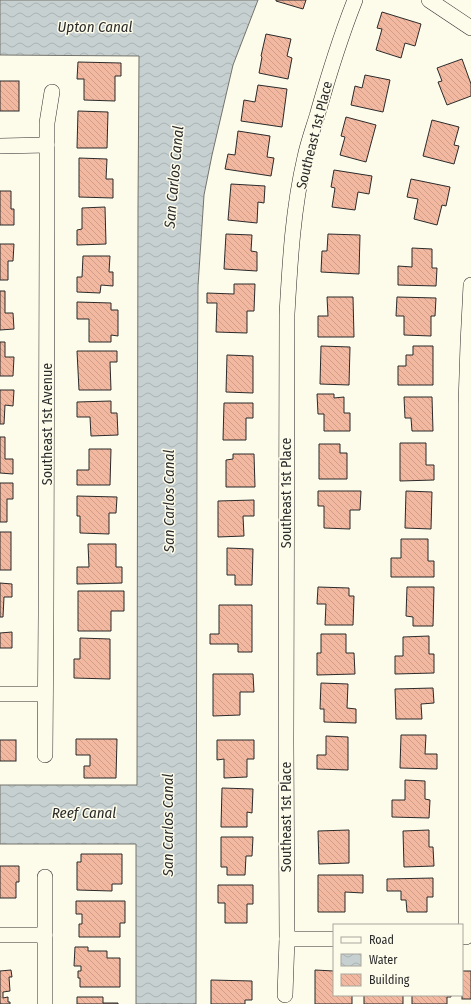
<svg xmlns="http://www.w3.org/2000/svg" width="471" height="1004" font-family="'Fira Sans Condensed',sans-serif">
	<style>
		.water { fill: url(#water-waves); stroke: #74746e }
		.building { fill: url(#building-back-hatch); stroke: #2b2b2b }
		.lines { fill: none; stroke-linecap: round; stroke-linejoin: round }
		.minor-casing { stroke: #2b2b2b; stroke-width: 16 }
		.minor { stroke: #fdfbea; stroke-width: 15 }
		.labels { text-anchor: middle; stroke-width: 3; stroke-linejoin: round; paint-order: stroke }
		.street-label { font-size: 14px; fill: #2b2b2b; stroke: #fdfbea }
		.water-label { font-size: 15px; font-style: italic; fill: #2b2b2b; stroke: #fdfbea }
	</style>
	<defs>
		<pattern id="water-waves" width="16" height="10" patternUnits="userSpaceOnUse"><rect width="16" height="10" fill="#c7d0d0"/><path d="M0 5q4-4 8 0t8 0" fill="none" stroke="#abb3b3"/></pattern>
		<pattern id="building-back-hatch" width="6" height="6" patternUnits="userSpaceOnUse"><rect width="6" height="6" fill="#f2b8a0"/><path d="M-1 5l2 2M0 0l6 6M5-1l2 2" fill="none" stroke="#d09e8a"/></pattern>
	</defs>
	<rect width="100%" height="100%" fill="#fdfbea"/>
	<path class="water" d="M0 0H258L233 65 212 155 204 195 198 286 197 444 196 1004H136V844H0V785H137L138 207 139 56 0 55Z"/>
	<g class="building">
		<path d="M276 0H306L303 9 276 1Z"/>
		<path d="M382 12 421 24 415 46 405 43 401 58 376 50 382 29 377 28Z"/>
		<path d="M266 34 291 39 287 56 292 58 288 79 259 73 262 57 261 56Z"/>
		<path d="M462 59 471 84V96L447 105 438 82 442 81 437 68Z"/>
		<path d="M78 62 121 63V76H115V101L84 100V79H77Z"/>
		<path d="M365 75 390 80 383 112 351 105 355 86 362 88Z"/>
		<rect x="0" y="81" width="19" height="30"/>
		<path d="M258 85 287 89 282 127 241 121 244 100 255 102Z"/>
		<path d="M78 111 108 112 107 148H77Z"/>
		<path d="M346 117 376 125 366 162 340 155 345 137 341 136Z"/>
		<path d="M432 120 459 127 454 145 459 146 454 164 423 156Z"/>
		<path d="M238 131 270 136 267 157 274 158 271 176 225 169 228 154 235 155Z"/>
		<path d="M79 158 107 159 106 179H113V198L79 197Z"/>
		<path d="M334 170 372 176 369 194 358 192 355 210 332 207 335 188 331 187Z"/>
		<path d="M411 179 450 187 446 206 442 205 437 225 414 219 418 199 407 197Z"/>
		<path d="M231 184 265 186 264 203 258 202 257 223 228 220Z"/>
		<path d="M0 191H11V209H14V225H0Z"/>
		<path d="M105 207 106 244 77 245V230L82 229V208Z"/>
		<path d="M226 234 252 235 251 251 257 252V271L224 269Z"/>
		<path d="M328 234 360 235 359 274 321 272 322 251H327Z"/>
		<path d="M0 244H14L13 261H8V280H0Z"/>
		<path d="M412 248 432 249V268H437L436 286 398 285V266L412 267Z"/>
		<path d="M83 256H110L109 272H113V286L101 285 100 293 77 292V277H82Z"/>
		<path d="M234 284H255L254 311H247V333L216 332 217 303H207V293L234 294Z"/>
		<path d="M0 291H5V313H13L14 329 0 330Z"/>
		<path d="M327 297H353L354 337H318V316H328Z"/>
		<path d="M397 297 436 298 435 316H431V336L404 335V316H396Z"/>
		<path d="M77 302 111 303V310H118V336L111 335V342H89V319H77Z"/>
		<path d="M0 342H5V357H14L13 376H0Z"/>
		<path d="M321 346 350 347 349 385 320 384Z"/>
		<path d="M413 346H433V385H398V366H406V355H413Z"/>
		<path d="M77 351H117V362H110L111 390H79Z"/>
		<path d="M227 355 253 356V393L226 392Z"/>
		<path d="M0 390H14L13 406 5 405 4 424H0Z"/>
		<path d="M317 394H334V398L344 397V413H350V431H324V414H318Z"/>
		<path d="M404 397H432L433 431H412L411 418H405Z"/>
		<path d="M111 401V413H117L118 435 91 436 90 417H77V402Z"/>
		<path d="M224 403H253V418H246V440H223Z"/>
		<path d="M0 437H5V459H13V474L0 473Z"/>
		<path d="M400 443H426V465H434V480L400 481Z"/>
		<path d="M319 444H340V453H347V479H319Z"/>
		<path d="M89 449H111L110 485H77V470H89Z"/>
		<path d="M233 454H254L255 487H226V460L233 459Z"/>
		<path d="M0 483H13V499H7V522H0Z"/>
		<path d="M318 491H361L360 510H350V529L324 528V506H318Z"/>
		<path d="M406 491 432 492 431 529 405 528Z"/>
		<path d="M77 496 117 497 116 513H109V534L80 533V516H77Z"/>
		<path d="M254 500V516H243L244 536 218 537V501Z"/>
		<rect x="0" y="532" width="11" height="38"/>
		<path d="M401 539H428V561H434V577H391V558H401Z"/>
		<path d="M88 544H116V567H122V583L77 584V567H89Z"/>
		<path d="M227 548 253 549 252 585H235V575H227Z"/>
		<path d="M0 583 12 584V597H4L3 617H0Z"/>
		<path d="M318 587 349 588V596H354L353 625H325L326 604H317Z"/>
		<path d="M407 587H434L433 626H413V617L406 616Z"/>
		<path d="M78 591H124V611H111V631H78Z"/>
		<path d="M219 605H252V652H238V644H210V634H219Z"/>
		<path d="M12 632V648H0V633Z"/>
		<path d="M321 634H346V653H354L355 674 317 675V653H321Z"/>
		<path d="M429 636V654H434V673L395 674V656H403V637Z"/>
		<path d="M80 638 110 639V679L74 678V659H80Z"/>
		<path d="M213 674H253L254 692H240V715L213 716Z"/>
		<path d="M321 683 348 684 347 708 356 709V723L324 722V709H320Z"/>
		<path d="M433 688 434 703 421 704 422 719H396L395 689Z"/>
		<path d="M401 735H426L425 754H437V769L400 768Z"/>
		<path d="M326 736 348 737V770L317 769V755H326Z"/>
		<path d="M76 739H117L116 778H84V766H90V755H76Z"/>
		<rect x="0" y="740" width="16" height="21"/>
		<path d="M217 740H254V759H247V777L224 778V759L217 760Z"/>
		<path d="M405 780 425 781V799L430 800 429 818 392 817V800H405Z"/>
		<path d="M222 788 253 789 252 813 247 812V827H221Z"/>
		<path d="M349 830V863L319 864 318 831Z"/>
		<path d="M429 830V847H433L434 866 404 867 403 831Z"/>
		<path d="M221 837H253L252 856H246L245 875H227V867H221Z"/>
		<path d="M81 854H122V884H112V891L77 890V862H81Z"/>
		<path d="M0 866H19V882H16V898H0Z"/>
		<path d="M318 875H363V893L345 892V912H318Z"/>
		<path d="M433 878V897H427V912H407L406 900H401V891H387V879Z"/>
		<path d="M218 885H253V904H247V923H225V903H218Z"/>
		<path d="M76 901H125V923H120V937H79V924H82V914H76Z"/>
		<path d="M75 947H88V951H107V958H120V987H80V978H78V971H81V966H74Z"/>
		<path d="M11 970 12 977H9L10 991 3 992V998L8 997V1002H10V1004H0V971Z"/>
		<path d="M315 970 334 971V995H352V1004H315Z"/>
		<rect x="462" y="971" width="9" height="28"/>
		<path d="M211 980 252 981V1000H245V1004H211Z"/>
		<rect x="364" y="995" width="39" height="9"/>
		<path d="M412 995H451V997H447V1004H412Z"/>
		<path d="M77 997H103V1003H118V1004H77Z"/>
	</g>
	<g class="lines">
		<defs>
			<g id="minor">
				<path d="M429 0 471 28"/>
				<path d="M0 146 47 145"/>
				<path d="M0 694H45"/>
				<path d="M45 755 46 615 47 224V123L52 92"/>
				<path d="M0 935H45"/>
				<path d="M466 937V404L468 344 471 285"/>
				<path d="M287 939H334"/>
				<path d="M285 995 287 939 286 743 287 314C290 261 293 208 305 157 308 143 313 129 317 116 328 77 340 38 355 0"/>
				<path d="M45 1004V877"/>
			</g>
		</defs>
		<use href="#minor" class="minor-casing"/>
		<use href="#minor" class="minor"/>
	</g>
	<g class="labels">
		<g class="street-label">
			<text transform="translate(314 135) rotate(-76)" y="5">Southeast 1st Place</text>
			<text transform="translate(47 424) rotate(-90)" y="5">Southeast 1st Avenue</text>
			<text transform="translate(286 493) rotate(-90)" y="5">Southeast 1st Place</text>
			<text transform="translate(286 817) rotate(-90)" y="5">Southeast 1st Place</text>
		</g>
		<g class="water-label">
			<text x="95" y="32">Upton Canal</text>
			<text transform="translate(174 177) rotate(-85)" y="5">San Carlos Canal</text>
			<text transform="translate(169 501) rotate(-90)" y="5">San Carlos Canal</text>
			<text x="84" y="818">Reef Canal</text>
			<text transform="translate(168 825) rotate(-90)" y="5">San Carlos Canal</text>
		</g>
	</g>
	<rect x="333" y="924" width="130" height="72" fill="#fdfbea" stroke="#a9a89e"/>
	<rect x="341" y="937" width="20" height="6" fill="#fdfbea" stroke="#a9a89e"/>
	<text x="369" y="944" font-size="12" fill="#2b2b2b">Road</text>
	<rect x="341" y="954" width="20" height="12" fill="url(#water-waves)" stroke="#a9a89e"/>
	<text x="369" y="964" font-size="12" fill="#2b2b2b">Water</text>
	<rect x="341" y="974" width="20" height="12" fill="url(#building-back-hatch)" stroke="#a9a89e"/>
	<text x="369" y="984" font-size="12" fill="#2b2b2b">Building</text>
</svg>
